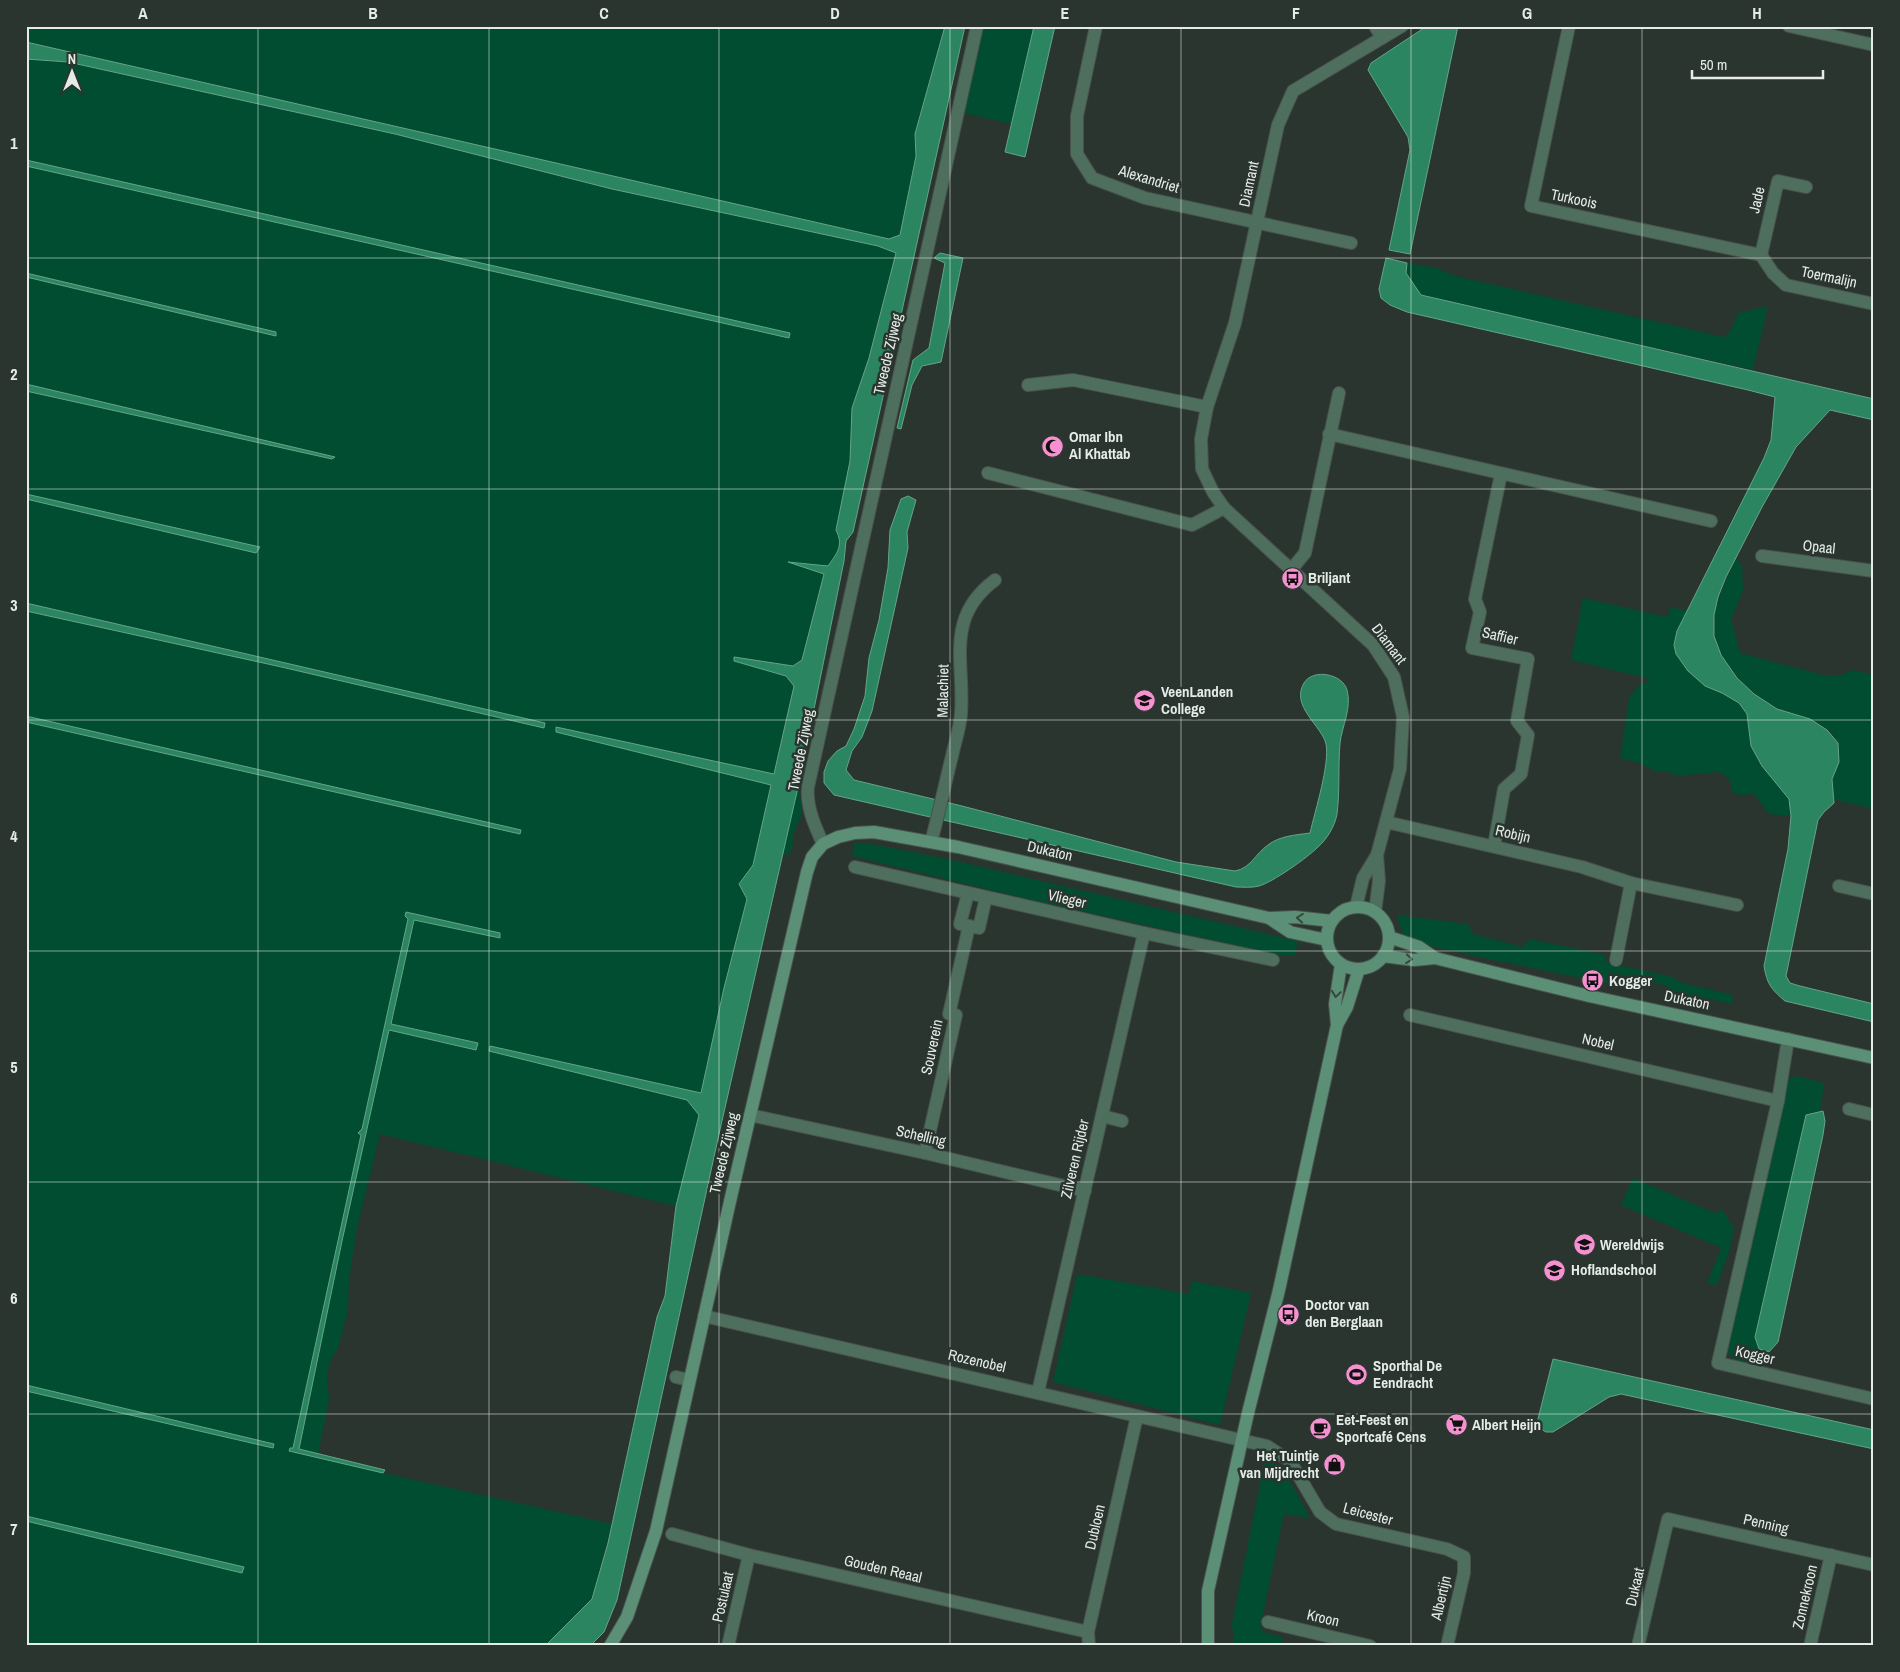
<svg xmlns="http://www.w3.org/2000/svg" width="1900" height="1672" font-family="'Archivo Narrow',sans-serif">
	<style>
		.green { fill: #004d32 }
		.water { fill: #2c8561; stroke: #64a48a }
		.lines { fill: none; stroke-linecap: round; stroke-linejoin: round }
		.street-casing { stroke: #49524d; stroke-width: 14 }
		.secondary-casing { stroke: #49524d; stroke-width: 14 }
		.street { stroke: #4e6e5e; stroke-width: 12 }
		.secondary { stroke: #5b9076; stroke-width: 12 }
		.oneway { stroke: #35473e }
		.grid { fill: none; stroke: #e5ece8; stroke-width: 1; stroke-opacity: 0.55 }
		.labels { text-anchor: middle; stroke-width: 5; stroke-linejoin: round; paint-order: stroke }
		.street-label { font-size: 15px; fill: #e5ece8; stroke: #2b3530 }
		.poi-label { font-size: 15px; font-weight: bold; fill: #e5ece8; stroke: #2b3530; text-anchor: start }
		.neatline { fill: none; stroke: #e5ece8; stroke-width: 2 }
		.grid-label { font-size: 16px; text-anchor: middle; font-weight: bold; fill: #e5ece8 }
	</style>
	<rect width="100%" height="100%" fill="#2b3530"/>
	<g class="green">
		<path d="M26 26H945L915 134 916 156 900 235 889 239 26 42Z"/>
		<path d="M984 26H1034L1012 124 964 113Z"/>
		<path d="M26 59 68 62 395 134 612 189 878 246 896 253 869 358 852 408 850 461 836 530C844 546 837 553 828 566L791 563 824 574 802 660 793 666 734 657 735 661 786 676 794 686 774 774 556 727 557 732 771 785 753 865 739 884 747 899 724 988 701 1093 490 1047 489 1051 687 1100 699 1115 676 1206 380 1134 357 1228 349 1279 348 1310 338 1348 330 1362 327 1373 329 1400 318 1454 299 1449 342 1241 389 1029 476 1049 478 1044 391 1024 414 919 499 938 500 933 406 912 408 919 362 1129 360 1130 361 1135 293 1448 383 1473 612 1524 592 1599 545 1646H45L26 1642V1521L242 1572 244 1567 26 1516V1391L272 1447 274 1444 26 1385V722L520 834 521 830 26 716V611L277 666 544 728 545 724 26 603V499L255 553 259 548 26 494V391L332 459 335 457 26 384V277L276 336V332L26 273V166L789 337 790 334 26 160Z"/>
		<path d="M1407 263 1437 268 1455 276 1724 337 1729 333 1738 313 1768 306 1753 370 1421 295 1406 273Z"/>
		<path d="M1736 559 1742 565 1743 591 1731 619 1740 653 1827 676H1838L1854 670 1874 675V809L1833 799C1833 793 1832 786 1832 780 1834 768 1842 756 1838 743 1830 722 1797 716 1780 709 1766 704 1753 693 1743 683 1700 641 1712 606 1736 559Z"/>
		<path d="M1583 598 1667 617 1671 607 1688 611 1677 632 1688 671 1705 686 1722 693 1739 703 1747 714 1751 746 1762 766 1789 799 1791 816 1769 814 1754 794 1739 795 1732 792 1730 780 1723 774 1716 772 1678 776 1666 771H1655L1639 763 1620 758 1629 698 1638 686 1651 679 1571 660Z"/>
		<path d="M799 783 802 814 794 832 792 849 787 856 783 853Z"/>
		<path d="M854 843H866L948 859 1298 941 1295 955 1285 956 1031 900 852 856Z"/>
		<path d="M1397 915 1468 924 1473 934 1523 947 1530 939 1606 955 1605 962 1672 977 1683 983 1733 995 1732 1004 1672 991 1665 985 1628 978 1622 987 1442 949 1404 939Z"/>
		<path d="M1796 1076 1824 1083 1820 1112 1806 1115 1755 1336 1759 1349 1763 1350 1760 1365 1735 1360 1728 1353V1341L1786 1080Z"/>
		<path d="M1633 1178 1715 1213 1722 1209 1734 1228 1729 1252 1717 1285 1707 1283 1721 1248 1621 1205Z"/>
		<path d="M1077 1274 1189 1294 1192 1281 1251 1293 1220 1425 1053 1382Z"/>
		<path d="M1265 1459C1285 1466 1300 1500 1310 1518L1284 1514 1260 1628 1266 1633 1283 1637 1281 1646H1234L1232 1623Z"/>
	</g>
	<g class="water">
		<path d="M945 26H965L853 532 846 541 844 561 799 783 719 1134 617 1600 604 1632 590 1646H545L592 1599 608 1543 657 1317 665 1296 676 1206 699 1115 687 1100 489 1051 490 1046 701 1093 724 988 747 899 739 884 753 865 771 785 556 732V727L774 774 794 686 786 676 734 661V657L793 666 802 660 824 574 788 562 828 566C837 553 844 546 836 530L850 461 852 408 869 358 896 253 878 246 612 189 395 134 68 62 26 59V42L889 239 900 235 916 156 915 134Z"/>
		<path d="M1034 26H1055L1025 157 1005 152Z"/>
		<path d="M1427 26H1458L1410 254 1389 250 1410 150 1408 137 1368 70 1371 63Z"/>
		<path d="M26 160 790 333 789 338 26 166Z"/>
		<path d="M940 253 963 258 941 362 922 366 912 385 901 429 897 428 913 360 929 348 945 263 934 258Z"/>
		<path d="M1386 258 1407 263 1406 273 1421 295 1874 399V420L1830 410 1796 447 1762 507 1726 577 1718 597 1714 615V636L1721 655 1737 678 1754 694 1777 709 1810 719 1827 730 1838 743 1839 762 1832 779 1834 803 1824 812 1818 820 1786 976 1790 983 1800 986 1874 1004V1022L1785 1001C1771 989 1767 984 1764 966L1788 849 1791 816 1789 799 1762 766 1751 746 1747 714 1739 703 1722 693 1705 686 1688 671 1676 654 1674 645 1677 631 1764 458 1771 440 1775 397 1748 390 1407 312 1390 305 1381 298 1379 289Z"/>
		<path d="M26 273 276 332V336L26 277Z"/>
		<path d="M26 384 335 457 332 459 26 391Z"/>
		<path d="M26 494 260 547 256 553 26 499Z"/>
		<path d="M908 496 916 500 907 532 908 548 872 711 862 737 852 751 846 770 854 780 962 806 1176 862 1235 871C1251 868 1255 854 1268 845 1279 836 1296 835 1310 833 1315 811 1330 764 1326 744 1322 726 1290 706 1304 683 1313 668 1343 674 1347 690 1352 708 1342 726 1340 743 1338 766 1340 791 1337 814 1335 826 1327 839 1318 847 1307 858 1273 882 1259 886 1252 888 1243 887 1236 887L834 795 824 783V772L828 761 837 751 846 746 854 729 865 696 869 658 879 620 888 568 890 530 901 499Z"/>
		<path d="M26 603 545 723 544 728 277 666 26 611Z"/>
		<path d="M26 716 521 830 520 834 26 722Z"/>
		<path d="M406 912 500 933V938L414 920 391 1024 478 1043 476 1050 389 1030 342 1241 299 1449 385 1470 383 1473 289 1451 290 1448H293L361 1135 358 1133 362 1129 408 919 405 916Z"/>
		<path d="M1823 1111 1825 1121 1823 1135 1778 1342 1769 1352 1759 1349 1755 1337 1806 1115Z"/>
		<path d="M1553 1359 1874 1430V1449L1621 1394 1609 1397 1553 1432H1546L1539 1428 1538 1419Z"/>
		<path d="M26 1385 274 1444 273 1448 26 1391Z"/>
		<path d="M26 1516 244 1567 242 1573 26 1521Z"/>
	</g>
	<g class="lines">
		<defs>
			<g id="street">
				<path d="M1096 26 1077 116V154L1092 178 1145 198 1351 243"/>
				<path d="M1375 26 1382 38"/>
				<path d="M1569 26 1531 206 1761 255"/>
				<path d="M1789 26 1874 45"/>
				<path d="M1761 255 1773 273 1786 285 1874 304"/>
				<path d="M1761 255 1778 181 1806 187"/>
				<path d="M1028 385 1073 380 1207 407"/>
				<path d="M1329 434 1711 521"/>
				<path d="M988 473 1192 525 1224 508 1213 492 1202 469 1201 439 1207 407 1235 323 1278 125 1293 91 1402 26"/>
				<path d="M1224 508 1373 645 1394 677 1403 717 1400 769 1377 855 1363 878 1356 907"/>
				<path d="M1762 556 1874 571"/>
				<path d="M1290 571 1305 553 1339 393"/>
				<path d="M1386 822 1582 867 1631 883 1737 905"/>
				<path d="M931 842C939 813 945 784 952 756 955 742 960 728 961 714 965 662 944 618 995 580"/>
				<path d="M823 844C815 826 806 807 808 787L977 26"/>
				<path d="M1494 846 1504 789 1521 774 1528 735 1517 721 1528 659 1472 648 1480 612 1475 599 1501 474"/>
				<path d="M855 867 1144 933 1273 960"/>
				<path d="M1839 886 1874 894"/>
				<path d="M968 893 960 924 979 928 986 897"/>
				<path d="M1375 912 1379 881 1377 855"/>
				<path d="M1616 960 1631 883"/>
				<path d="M1410 1015 1778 1101"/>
				<path d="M1788 1039 1778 1101 1718 1363 1874 1399"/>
				<path d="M1849 1109 1874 1115"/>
				<path d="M750 1115 925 1153 1085 1191"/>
				<path d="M1102 1116 1122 1121"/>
				<path d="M925 1153 956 1015 949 1014 969 926"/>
				<path d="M704 1316 1267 1446 1290 1461 1320 1512 1336 1524 1447 1549 1464 1557V1573L1447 1646"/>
				<path d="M676 1377 689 1380"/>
				<path d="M1038 1392 1144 933"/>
				<path d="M672 1534 749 1555 1088 1632"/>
				<path d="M1268 1622 1370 1646"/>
				<path d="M728 1646 749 1555"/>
				<path d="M1089 1646 1088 1632 1137 1416"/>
				<path d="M1638 1646 1668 1519 1874 1565"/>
				<path d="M1810 1646 1831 1555"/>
			</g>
			<g id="secondary">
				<circle cx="1358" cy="938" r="31"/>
				<path d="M1269 918 1290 932 1327 940"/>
				<path d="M1389 937 1419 947 1435 958"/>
				<path d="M1383 956 1414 960 1435 958 1589 996 1874 1058"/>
				<path d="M1337 1025 1347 1007 1359 969"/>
				<path d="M610 1646 627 1617 656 1531 731 1197 807 872 812 857 823 844 838 837 855 833 874 832 958 847 1269 918 1295 917 1332 921"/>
				<path d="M1208 1646V1591L1248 1413 1279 1290 1337 1025 1335 1004 1341 964"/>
			</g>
		</defs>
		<use href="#street" class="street-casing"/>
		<use href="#secondary" class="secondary-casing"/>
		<use href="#street" class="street"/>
		<use href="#secondary" class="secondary"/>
	</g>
	<defs><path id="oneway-chevron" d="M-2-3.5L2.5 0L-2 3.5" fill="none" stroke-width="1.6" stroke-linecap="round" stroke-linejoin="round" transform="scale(1.25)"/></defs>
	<g class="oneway">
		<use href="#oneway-chevron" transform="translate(1300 918) rotate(-175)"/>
		<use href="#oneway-chevron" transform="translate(1409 959) rotate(5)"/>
		<use href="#oneway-chevron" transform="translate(1336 994) rotate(98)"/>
	</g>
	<path class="grid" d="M258 26V1646M489 26V1646M719 26V1646M950 26V1646M1181 26V1646M1411 26V1646M1642 26V1646M26 258H1874M26 489H1874M26 720H1874M26 951H1874M26 1182H1874M26 1414H1874"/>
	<defs>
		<symbol id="mosque-disc" viewBox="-11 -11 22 22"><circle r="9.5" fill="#f690d0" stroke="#2b3530"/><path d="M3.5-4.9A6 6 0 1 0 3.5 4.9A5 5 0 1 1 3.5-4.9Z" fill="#111"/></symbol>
		<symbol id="bus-disc" viewBox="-11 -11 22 22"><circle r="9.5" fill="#f690d0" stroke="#2b3530"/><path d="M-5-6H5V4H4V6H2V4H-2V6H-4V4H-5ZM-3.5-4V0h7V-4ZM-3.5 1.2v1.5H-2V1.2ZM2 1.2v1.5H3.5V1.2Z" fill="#111"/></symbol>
		<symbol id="school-disc" viewBox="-11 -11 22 22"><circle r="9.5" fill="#f690d0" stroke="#2b3530"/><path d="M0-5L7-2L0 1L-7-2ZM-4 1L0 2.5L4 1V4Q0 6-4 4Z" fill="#111"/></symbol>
		<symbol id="stadium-disc" viewBox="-11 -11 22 22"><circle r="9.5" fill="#f690d0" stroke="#2b3530"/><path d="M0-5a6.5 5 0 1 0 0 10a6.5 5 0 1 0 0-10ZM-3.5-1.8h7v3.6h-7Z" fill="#111"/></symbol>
		<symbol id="supermarket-disc" viewBox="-11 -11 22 22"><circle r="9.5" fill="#f690d0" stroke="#2b3530"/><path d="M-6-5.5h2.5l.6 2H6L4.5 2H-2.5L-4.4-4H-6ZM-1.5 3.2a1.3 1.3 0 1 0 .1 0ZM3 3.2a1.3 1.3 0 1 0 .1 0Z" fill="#111"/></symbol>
		<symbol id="cafe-disc" viewBox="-11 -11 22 22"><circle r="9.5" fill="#f690d0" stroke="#2b3530"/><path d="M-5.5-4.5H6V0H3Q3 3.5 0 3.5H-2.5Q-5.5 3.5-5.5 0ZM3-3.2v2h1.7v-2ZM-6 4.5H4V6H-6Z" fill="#111"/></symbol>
		<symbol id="shop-disc" viewBox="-11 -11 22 22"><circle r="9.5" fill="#f690d0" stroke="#2b3530"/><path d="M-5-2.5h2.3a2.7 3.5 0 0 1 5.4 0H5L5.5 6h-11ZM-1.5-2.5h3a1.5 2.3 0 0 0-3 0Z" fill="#111"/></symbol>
	</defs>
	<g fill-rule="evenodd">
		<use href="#mosque-disc" x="1040" y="434" width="25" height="25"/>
		<use href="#bus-disc" x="1280" y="566" width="25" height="25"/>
		<use href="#school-disc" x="1132" y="688" width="25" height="25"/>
		<use href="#bus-disc" x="1580" y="968" width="25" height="25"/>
		<use href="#school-disc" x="1572" y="1232" width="25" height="25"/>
		<use href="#school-disc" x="1542" y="1258" width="25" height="25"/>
		<use href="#bus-disc" x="1276" y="1302" width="25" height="25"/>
		<use href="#stadium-disc" x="1344" y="1362" width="25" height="25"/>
		<use href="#supermarket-disc" x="1444" y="1412" width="25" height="25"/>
		<use href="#cafe-disc" x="1308" y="1416" width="25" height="25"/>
		<use href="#shop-disc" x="1322" y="1452" width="25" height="25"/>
	</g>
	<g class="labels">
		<g class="street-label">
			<text transform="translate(1149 179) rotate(17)" y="5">Alexandriet</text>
			<text transform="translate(1249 184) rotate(-78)" y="5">Diamant</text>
			<text transform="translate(1574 199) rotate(12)" y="5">Turkoois</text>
			<text transform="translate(1757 200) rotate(-77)" y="5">Jade</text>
			<text transform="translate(1829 277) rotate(12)" y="5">Toermalijn</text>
			<text transform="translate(888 354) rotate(-77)" y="5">Tweede Zijweg</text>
			<text transform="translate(1819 547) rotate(6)" y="5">Opaal</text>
			<text transform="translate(1500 636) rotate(13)" y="5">Saffier</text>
			<text transform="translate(1389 644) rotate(53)" y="5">Diamant</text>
			<text transform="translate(943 691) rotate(-89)" y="5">Malachiet</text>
			<text transform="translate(801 750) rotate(-79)" y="5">Tweede Zijweg</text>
			<text transform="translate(1513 834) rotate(13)" y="5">Robijn</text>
			<text transform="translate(1050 851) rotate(13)" y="5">Dukaton</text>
			<text transform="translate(1067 899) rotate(13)" y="5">Vlieger</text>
			<text transform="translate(1687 1000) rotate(12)" y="5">Dukaton</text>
			<text transform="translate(1598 1042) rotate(13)" y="5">Nobel</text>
			<text transform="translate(932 1047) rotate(-78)" y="5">Souverein</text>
			<text transform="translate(921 1136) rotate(13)" y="5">Schelling</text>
			<text transform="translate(724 1153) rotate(-77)" y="5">Tweede Zijweg</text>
			<text transform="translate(1075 1159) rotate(-77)" y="5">Zilveren Rijder</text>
			<text transform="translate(1755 1355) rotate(13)" y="5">Kogger</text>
			<text transform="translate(977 1361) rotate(13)" y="5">Rozenobel</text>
			<text transform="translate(1368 1514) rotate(15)" y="5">Leicester</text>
			<text transform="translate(1766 1524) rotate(13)" y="5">Penning</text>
			<text transform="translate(1095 1527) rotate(-77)" y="5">Dubloen</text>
			<text transform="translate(883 1569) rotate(13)" y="5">Gouden Reaal</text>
			<text transform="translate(1635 1587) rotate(-77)" y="5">Dukaat</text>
			<text transform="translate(723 1597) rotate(-77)" y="5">Postulaat</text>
			<text transform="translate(1805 1597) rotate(-77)" y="5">Zonnekroon</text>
			<text transform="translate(1441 1598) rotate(-77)" y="5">Albertijn</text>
			<text transform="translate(1323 1618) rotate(13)" y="5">Kroon</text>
		</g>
		<g class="poi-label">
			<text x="1069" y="442">Omar Ibn<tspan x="1069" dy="17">Al Khattab</tspan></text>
			<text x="1308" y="583">Briljant</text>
			<text x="1161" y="697">VeenLanden<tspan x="1161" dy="17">College</tspan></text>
			<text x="1609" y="986">Kogger</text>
			<text x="1600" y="1250">Wereldwijs</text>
			<text x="1571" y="1275">Hoflandschool</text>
			<text x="1305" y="1310">Doctor van<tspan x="1305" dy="17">den Berglaan</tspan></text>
			<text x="1373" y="1371">Sporthal De<tspan x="1373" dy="17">Eendracht</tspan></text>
			<text x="1336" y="1425">Eet-Feest en<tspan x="1336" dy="17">Sportcafé Cens</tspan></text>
			<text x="1472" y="1430">Albert Heijn</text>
			<text x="1319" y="1461" text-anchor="end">Het Tuintje<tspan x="1319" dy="17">van Mijdrecht</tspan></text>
		</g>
	</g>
	<rect width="1900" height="1672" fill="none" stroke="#2b3530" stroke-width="55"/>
	<g transform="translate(72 72)" stroke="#2b3530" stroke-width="4" paint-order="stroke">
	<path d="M0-4L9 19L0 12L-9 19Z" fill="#e5ece8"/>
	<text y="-8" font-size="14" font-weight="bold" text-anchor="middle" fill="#e5ece8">N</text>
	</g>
	<path d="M1692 70v8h131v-8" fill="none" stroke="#e5ece8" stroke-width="2.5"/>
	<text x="1700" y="70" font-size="15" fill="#e5ece8" stroke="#2b3530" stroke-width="4" paint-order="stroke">50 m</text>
	<rect x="28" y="28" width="1844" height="1616" class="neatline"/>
	<g class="grid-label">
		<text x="143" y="19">A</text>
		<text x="373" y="19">B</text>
		<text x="604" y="19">C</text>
		<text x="835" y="19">D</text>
		<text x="1065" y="19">E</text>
		<text x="1296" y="19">F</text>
		<text x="1527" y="19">G</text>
		<text x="1757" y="19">H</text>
		<text x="14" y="149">1</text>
		<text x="14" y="380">2</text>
		<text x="14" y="611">3</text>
		<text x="14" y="842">4</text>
		<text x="14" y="1073">5</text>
		<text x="14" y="1304">6</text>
		<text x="14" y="1535">7</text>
	</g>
</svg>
